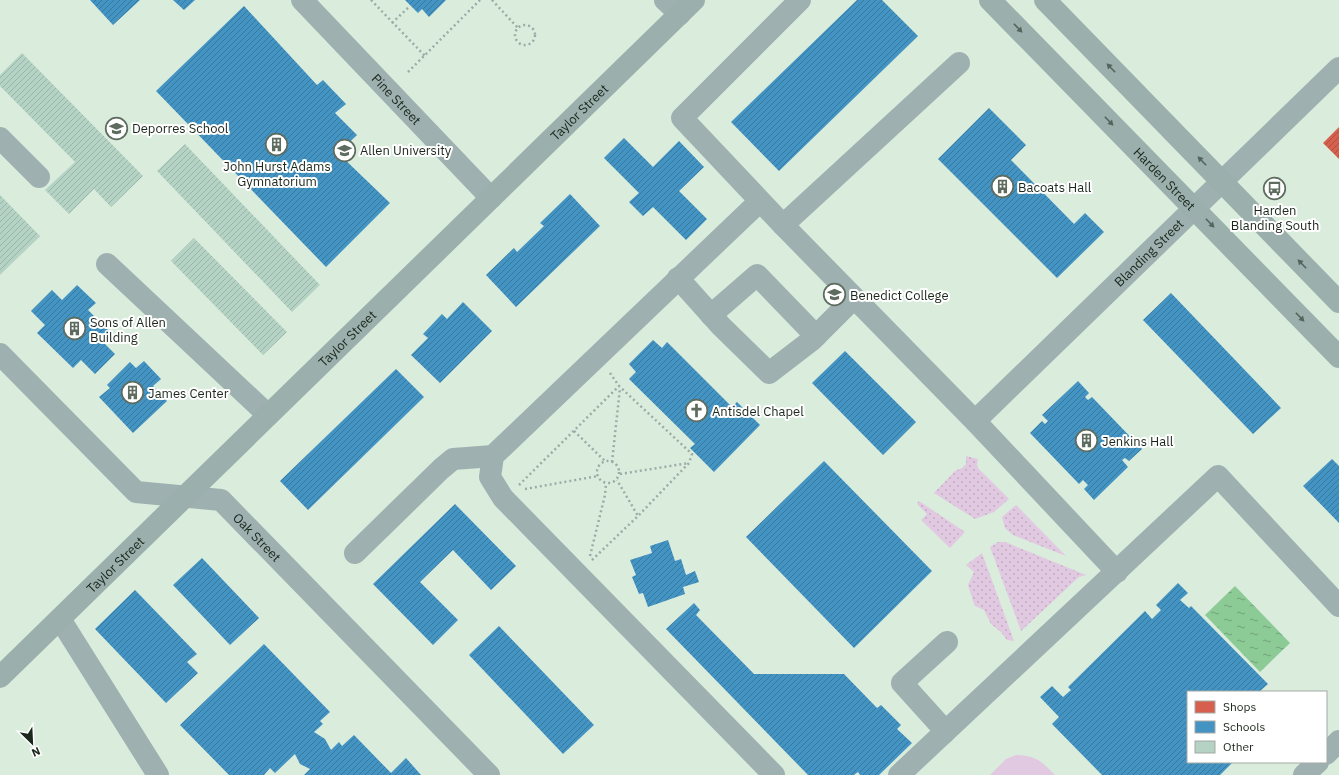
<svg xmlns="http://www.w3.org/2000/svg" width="1339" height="775" font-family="'IBM Plex Sans',sans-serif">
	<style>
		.grass { fill: url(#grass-dots) }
		.pitch { fill: #e2c9e2 }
		.water { fill: url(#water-ripples) }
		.shops { fill: url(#shops-hatch) }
		.schools { fill: url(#schools-hatch) }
		.building { fill: url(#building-hatch) }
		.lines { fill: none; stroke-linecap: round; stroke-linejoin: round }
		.path { stroke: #9caba7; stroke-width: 2.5; stroke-dasharray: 2 3; stroke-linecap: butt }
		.minor { stroke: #9eb0b0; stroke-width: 22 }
		.major { stroke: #9bb0ad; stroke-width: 22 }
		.oneway { fill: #55655d }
		.labels { text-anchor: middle; stroke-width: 4; stroke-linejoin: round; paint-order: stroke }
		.street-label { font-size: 13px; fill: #1b271c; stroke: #fff }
		.poi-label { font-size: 13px; fill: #1b271c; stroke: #fff; text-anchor: start }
	</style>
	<defs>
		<pattern id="grass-dots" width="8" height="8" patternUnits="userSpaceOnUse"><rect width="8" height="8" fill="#e2c9e2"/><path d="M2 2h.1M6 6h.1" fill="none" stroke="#c1adc1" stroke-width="1.8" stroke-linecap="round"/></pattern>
		<pattern id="water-ripples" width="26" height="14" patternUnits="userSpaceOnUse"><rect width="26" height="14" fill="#8cca96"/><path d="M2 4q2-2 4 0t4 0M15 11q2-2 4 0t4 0" fill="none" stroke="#72a47a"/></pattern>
		<pattern id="shops-hatch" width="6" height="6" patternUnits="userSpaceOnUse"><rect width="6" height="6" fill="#d6604d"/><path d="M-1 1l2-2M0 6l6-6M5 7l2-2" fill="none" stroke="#ad4f3f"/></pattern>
		<pattern id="schools-hatch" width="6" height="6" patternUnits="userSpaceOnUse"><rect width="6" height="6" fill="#4393c3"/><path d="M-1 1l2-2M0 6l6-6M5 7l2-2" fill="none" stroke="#37789e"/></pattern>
		<pattern id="building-hatch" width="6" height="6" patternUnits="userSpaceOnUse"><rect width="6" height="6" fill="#b4d3c4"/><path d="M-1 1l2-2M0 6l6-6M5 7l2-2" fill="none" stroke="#9ab5a8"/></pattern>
	</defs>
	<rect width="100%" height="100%" fill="#daecdc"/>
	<g class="grass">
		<path d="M966 456 978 459 977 465 978 468 1009 499 994 512 975 519 934 493 955 471 962 468 966 464Z"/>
		<path d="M919 501 965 532 950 548 921 520 927 514 917 504Z"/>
		<path d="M1016 505 1066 556 1013 535 1005 528 1002 517Z"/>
		<path d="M998 542H1005L1086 575 1079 577 1021 631 990 547Z"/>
		<path d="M982 553 1014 641 1007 640 1001 632 991 624 984 610 975 606 974 604 968 585 974 572 966 565Z"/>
	</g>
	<path class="pitch" d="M1016 755C1037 756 1041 761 1055 775H990L1006 759Z"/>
	<path class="water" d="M1235 586 1290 643 1260 672 1205 615Z"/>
	<path class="shops" d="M1339 127V159L1323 143Z"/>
	<g class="schools">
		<path d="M90 0H140L113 25Z"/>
		<path d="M173 0H195L184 10Z"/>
		<path d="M405 0H446L429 17 422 9 418 13Z"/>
		<path d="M857 0H882L918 36 779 171 731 122Z"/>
		<path d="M244 6 317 85 323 80 346 104 335 113 357 135 338 153 390 203 326 267 156 91Z"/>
		<path d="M989 108 1026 145 1011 160 1074 224 1085 213 1104 232 1057 278 938 159Z"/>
		<path d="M624 138 653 167 679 141 704 167 679 191 707 219 686 240 653 207 643 216 629 202 639 193 604 158Z"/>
		<path d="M570 194 600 226 516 307 486 275 514 248 517 252 544 226 540 223Z"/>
		<path d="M77 285 96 303 88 310 113 335 104 343 115 354 95 374 81 360 73 368 37 333 45 325 31 311 52 290 62 300Z"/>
		<path d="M1171 293 1281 408 1253 434 1143 320Z"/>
		<path d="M463 302 492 331 440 383 411 355 428 338 423 334 442 314 447 319Z"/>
		<path d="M653 340 662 348 667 342 732 407 737 402 760 425 714 472 690 448 695 444 629 379 636 372 629 364Z"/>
		<path d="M845 351 916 422 883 455 812 383Z"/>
		<path d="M144 361 161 379 153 386 167 401 133 433 99 397 110 388 107 385 130 362 136 368Z"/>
		<path d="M396 369 424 397 308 510 280 481Z"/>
		<path d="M1078 381 1089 393 1085 397 1088 400 1092 397 1142 449 1129 461 1125 458 1122 460 1128 467 1094 500 1084 489 1088 485 1083 480 1079 484 1030 433 1042 421 1045 424 1048 421 1042 415Z"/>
		<path d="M1332 459 1339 466V523L1303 486Z"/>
		<path d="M824 461 932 571 854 648 746 537Z"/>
		<path d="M455 504 516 566 491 590 453 550 420 582 458 620 433 645 373 584Z"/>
		<path d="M668 540 675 561 681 559 686 575 695 571 699 582 683 587 685 594 648 607 643 593 639 594 632 577 636 575 630 560 652 553 650 546Z"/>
		<path d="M202 558 259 618 230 645 173 585Z"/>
		<path d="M1178 583 1188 593 1180 600 1189 608 1191 606 1268 684 1259 692H1188V762H1233L1220 775H1102L1052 724 1059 717 1040 697 1052 686 1063 697 1071 690 1068 687 1145 611 1152 619 1161 610 1156 605Z"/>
		<path d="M135 590 197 654 187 662 198 673 166 703 95 629Z"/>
		<path d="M694 603 700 610 696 615 754 674H844L877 708 881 705 901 725 897 729 912 743 879 775H860L858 772 854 775H808L666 629Z"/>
		<path d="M499 626 594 725 563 754 469 655Z"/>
		<path d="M264 644 330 712 320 721 323 724 314 732 325 739 331 750 339 742 342 746 354 735 391 773 406 758 421 775H304L310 769 300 764 295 754 275 773 270 768 264 775H229L180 725Z"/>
	</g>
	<g class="building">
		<path d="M22 53 143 176 111 207 94 189 69 214 45 190 75 162 0 86V75Z"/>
		<path d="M185 144 320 285 292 312 157 171Z"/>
		<path d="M0 195 40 236 0 275Z"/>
		<path d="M194 238 287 332 263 355 171 261Z"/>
	</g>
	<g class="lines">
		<g class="path">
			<path d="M371 0 425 56"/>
			<path d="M492 0 518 28"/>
			<path d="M392 23 410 6"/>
			<circle cx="525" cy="35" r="10"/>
			<path d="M408 72 480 0"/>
			<path d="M610 373 619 386"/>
			<path d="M574 431 605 461"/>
			<circle cx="608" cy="472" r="11"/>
			<path d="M612 462 620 388"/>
			<path d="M620 474 689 463 638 516"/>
			<path d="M519 485 619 386 692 454 689 463"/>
			<path d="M525 489 598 476"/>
			<path d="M590 556 605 495 606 484"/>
			<path d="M592 560 638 516 617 480"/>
		</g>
		<g class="minor">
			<path id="s1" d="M302 0 491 198"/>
			<path d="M665 0 680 14"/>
			<path d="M800 0 682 118 783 225 975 421 1117 572"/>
			<path d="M0 138 39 177"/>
			<path d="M760 201 493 456 490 477 503 498 774 775"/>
			<path d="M783 225 959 63"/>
			<path d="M107 264 268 415"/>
			<path d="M678 278 721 326 769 373 812 340 854 298"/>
			<path d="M711 315 757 275 816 336"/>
			<path id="s2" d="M0 354 136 492 221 500 489 775"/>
			<path id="s3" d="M975 421 1339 68"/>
			<path d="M355 553 441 469 453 459 493 456"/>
			<path d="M60 619 158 775"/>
			<path d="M944 733 939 724 902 683 947 642"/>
			<path d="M1326 754 1339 741"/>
			<path d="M899 775 1218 476 1339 606"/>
			<path d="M1304 775 1318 762"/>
		</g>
		<g class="major">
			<path id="s4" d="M990 0 1339 357"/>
			<path d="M1045 0 1339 302"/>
			<path id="s5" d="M0 677 694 0"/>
		</g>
	</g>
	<defs><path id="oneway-solid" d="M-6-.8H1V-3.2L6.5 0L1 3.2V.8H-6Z"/></defs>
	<g class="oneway">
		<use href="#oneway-solid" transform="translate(1018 28) rotate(46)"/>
		<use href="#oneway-solid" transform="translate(1111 68) rotate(-134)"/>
		<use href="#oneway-solid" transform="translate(1109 121) rotate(46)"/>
		<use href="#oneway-solid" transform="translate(1202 161) rotate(-134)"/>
		<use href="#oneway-solid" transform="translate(1210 223) rotate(46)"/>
		<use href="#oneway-solid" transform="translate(1302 264) rotate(-134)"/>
		<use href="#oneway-solid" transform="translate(1300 317) rotate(46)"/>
	</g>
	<defs>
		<symbol id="school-ring" viewBox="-11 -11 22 22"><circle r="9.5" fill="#fff" stroke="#5e6c5f" stroke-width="1.5"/><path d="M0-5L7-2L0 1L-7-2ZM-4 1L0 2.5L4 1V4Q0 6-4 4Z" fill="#5e6c5f"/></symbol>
		<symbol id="building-ring" viewBox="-11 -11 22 22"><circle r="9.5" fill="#fff" stroke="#5e6c5f" stroke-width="1.5"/><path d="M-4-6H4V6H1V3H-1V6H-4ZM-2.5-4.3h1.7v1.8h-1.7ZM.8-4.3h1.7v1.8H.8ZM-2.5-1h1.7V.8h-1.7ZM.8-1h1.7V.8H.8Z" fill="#5e6c5f"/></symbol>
		<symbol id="university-ring" viewBox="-11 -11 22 22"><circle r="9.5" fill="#fff" stroke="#5e6c5f" stroke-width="1.5"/><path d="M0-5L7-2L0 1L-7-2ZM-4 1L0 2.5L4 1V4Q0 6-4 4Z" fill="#5e6c5f"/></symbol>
		<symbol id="bus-ring" viewBox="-11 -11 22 22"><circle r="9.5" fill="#fff" stroke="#5e6c5f" stroke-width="1.5"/><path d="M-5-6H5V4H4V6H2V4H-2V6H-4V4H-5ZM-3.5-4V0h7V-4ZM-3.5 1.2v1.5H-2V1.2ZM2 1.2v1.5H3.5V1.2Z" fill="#5e6c5f"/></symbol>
		<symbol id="church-ring" viewBox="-11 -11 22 22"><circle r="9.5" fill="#fff" stroke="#5e6c5f" stroke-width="1.5"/><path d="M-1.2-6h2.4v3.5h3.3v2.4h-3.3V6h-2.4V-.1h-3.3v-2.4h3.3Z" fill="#5e6c5f"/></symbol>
	</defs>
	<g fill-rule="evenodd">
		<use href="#school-ring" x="104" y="116" width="25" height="25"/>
		<use href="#building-ring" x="264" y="132" width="25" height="25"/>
		<use href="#university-ring" x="332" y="138" width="25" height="25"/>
		<use href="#building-ring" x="990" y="174" width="25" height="25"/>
		<use href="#bus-ring" x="1262" y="176" width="25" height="25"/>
		<use href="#university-ring" x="822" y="282" width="25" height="25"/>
		<use href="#building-ring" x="62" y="316" width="25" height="25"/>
		<use href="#building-ring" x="120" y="380" width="25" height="25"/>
		<use href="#church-ring" x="684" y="398" width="25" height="25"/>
		<use href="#building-ring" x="1074" y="428" width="25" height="25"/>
	</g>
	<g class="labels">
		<g class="street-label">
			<text dy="5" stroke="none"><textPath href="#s1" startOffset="137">Pine Street</textPath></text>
			<text dy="5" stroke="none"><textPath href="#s5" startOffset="809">Taylor Street</textPath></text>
			<text dy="5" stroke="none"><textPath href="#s4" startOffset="250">Harden Street</textPath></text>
			<text dy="5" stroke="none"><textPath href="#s3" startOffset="242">Blanding Street</textPath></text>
			<text dy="5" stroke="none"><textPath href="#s5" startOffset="485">Taylor Street</textPath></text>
			<text dy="5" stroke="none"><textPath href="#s2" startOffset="331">Oak Street</textPath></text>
			<text dy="5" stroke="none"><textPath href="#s5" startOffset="161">Taylor Street</textPath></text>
		</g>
		<g class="poi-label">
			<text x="132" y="133">Deporres School</text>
			<text x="360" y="155">Allen University</text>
			<text x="277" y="171" text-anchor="middle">John Hurst Adams<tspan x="277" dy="15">Gymnatorium</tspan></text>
			<text x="1018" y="192">Bacoats Hall</text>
			<text x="1275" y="215" text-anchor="middle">Harden<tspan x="1275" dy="15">Blanding South</tspan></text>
			<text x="850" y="300">Benedict College</text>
			<text x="90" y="327">Sons of Allen<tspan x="90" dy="15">Building</tspan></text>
			<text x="148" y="398">James Center</text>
			<text x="712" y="416">Antisdel Chapel</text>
			<text x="1102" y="446">Jenkins Hall</text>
		</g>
	</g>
	<rect x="1187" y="691" width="140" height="72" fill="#ffffff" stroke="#a4a9a4"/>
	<rect x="1195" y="701" width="20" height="12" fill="#d6604d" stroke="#a4a9a4"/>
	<text x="1223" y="711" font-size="12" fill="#1b271c">Shops</text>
	<rect x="1195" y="721" width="20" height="12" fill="#4393c3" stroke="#a4a9a4"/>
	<text x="1223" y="731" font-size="12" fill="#1b271c">Schools</text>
	<rect x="1195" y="741" width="20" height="12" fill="#b4d3c4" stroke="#a4a9a4"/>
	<text x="1223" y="751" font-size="12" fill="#1b271c">Other</text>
	<g transform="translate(32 743) rotate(156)" stroke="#ffffff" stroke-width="3" paint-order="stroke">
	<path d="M0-3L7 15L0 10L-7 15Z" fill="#1b271c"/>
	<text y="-6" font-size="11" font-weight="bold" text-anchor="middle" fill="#1b271c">N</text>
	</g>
</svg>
